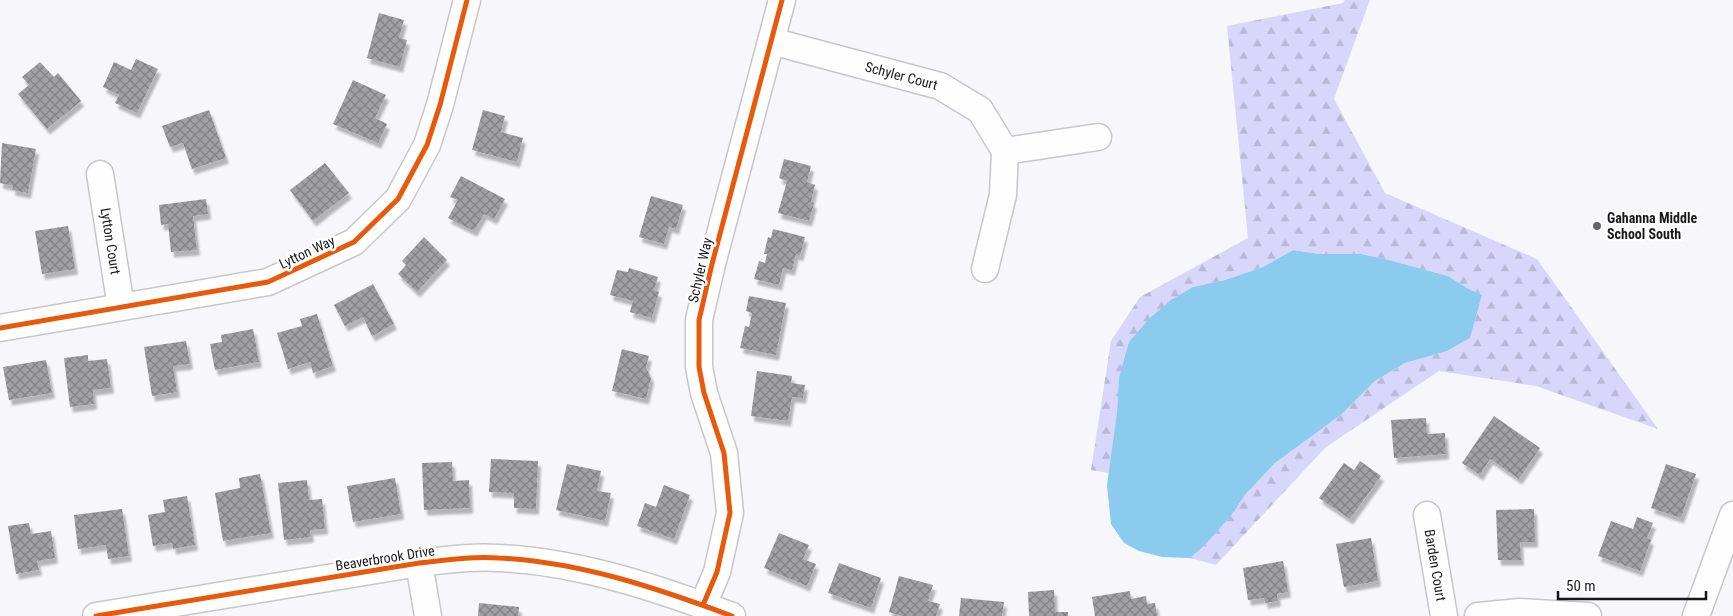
<svg xmlns="http://www.w3.org/2000/svg" width="1733" height="616" font-family="'Roboto Condensed',sans-serif">
	<style>
		.forest { fill: url(#forest-firs) }
		.water { fill: #8acbee }
		.building { fill: url(#building-cross-hatch); filter: url(#shadow) }
		.lines { fill: none; stroke-linecap: round; stroke-linejoin: round }
		.minor-casing { stroke: #c7c7cb; stroke-width: 29 }
		.minor { stroke: #fefefe; stroke-width: 26 }
		.cycleway-casing { stroke: #fff; stroke-width: 8 }
		.cycleway { stroke: #e8590c; stroke-width: 5 }
		.poi-dot { fill: #666669; stroke: #fff; stroke-width: 2 }
		.labels { text-anchor: middle; stroke-width: 5; stroke-linejoin: round; paint-order: stroke }
		.street-label { font-size: 14px; fill: #18181b; stroke: #fff }
		.poi-label { font-size: 14px; font-weight: bold; fill: #18181b; stroke: #fff; text-anchor: start }
	</style>
	<defs>
		<pattern id="forest-firs" width="22" height="20" patternUnits="userSpaceOnUse" patternTransform="scale(1.25)"><rect width="22" height="20" fill="#d8d7fb"/><path d="M5 1l3.5 6h-7zM16 11l3.5 6h-7z" fill="#b9b8d7"/></pattern>
		<pattern id="building-cross-hatch" width="8" height="8" patternUnits="userSpaceOnUse" patternTransform="scale(1.25)"><rect width="8" height="8" fill="#a1a1a5"/><path d="M0 0l8 8M0 8l8-8" fill="none" stroke="#828286"/></pattern>
		<filter id="shadow"><feDropShadow dx="3" dy="5.5" stdDeviation="1" flood-color="#0004"/></filter>
	</defs>
	<rect width="100%" height="100%" fill="#f6f6fb"/>
	<path class="forest" d="M1345 0H1370L1334 99 1385 193 1537 259 1658 429 1536 386 1439 371 1326 447 1216 565 1190 558 1204 546 1231 516 1245 495 1275 463 1342 414 1375 381 1405 363 1447 351 1470 338 1482 295 1467 288 1448 276 1385 259 1361 254H1319L1293 250 1263 267 1225 280 1193 287 1119 378 1117 412 1109 473 1091 470 1111 341 1140 297 1248 238 1227 26 1343 3Z"/>
	<path class="water" d="M1293 250 1319 254H1361L1385 259 1448 276 1467 288 1482 295 1470 338 1447 351 1405 363 1375 381 1342 414 1275 463 1245 495 1231 516 1204 546 1190 558 1162 557 1139 551 1124 543 1111 524 1107 485 1117 412 1119 378 1129 342 1149 319 1171 300 1193 287 1225 280 1263 267Z"/>
	<g class="building">
		<path d="M379 13 404 20 399 38 407 40 400 67 367 58Z"/>
		<path d="M136 59 158 69 137 113 115 103 119 95 103 87 114 62 131 70Z"/>
		<path d="M40 62 54 77 58 73 81 101 47 129 18 94 29 85 22 77Z"/>
		<path d="M353 80 386 95 375 118 387 124 378 143 333 124Z"/>
		<path d="M209 110 226 158 192 169 183 143 170 147 162 126Z"/>
		<path d="M483 110 505 116 501 132 523 138 517 162 472 150Z"/>
		<path d="M2 143 36 149 28 193 12 190 13 186 0 183Z"/>
		<path d="M784 159 811 166 807 182 815 185 811 202 814 203 809 221 778 213 787 181 779 178Z"/>
		<path d="M325 163 349 193 313 221 290 190Z"/>
		<path d="M461 176 505 199 494 219 484 214 474 231 448 218 458 200 450 197Z"/>
		<path d="M651 196 683 205 676 229 669 227 664 244 639 237Z"/>
		<path d="M206 199 208 214 193 216 197 250 171 252 168 224 161 225 159 205Z"/>
		<path d="M68 226 75 269 42 274 35 231Z"/>
		<path d="M773 229 805 237 800 256 796 254 792 270 783 268 779 285 754 279 759 261 765 263 767 254H764L768 237 771 238Z"/>
		<path d="M424 237 447 260 417 292 398 274 406 265 402 261Z"/>
		<path d="M629 268 658 277 654 290 659 292 652 318 630 312 633 301 610 295 617 270 628 272Z"/>
		<path d="M373 284 394 324 372 336 363 317 345 326 334 305Z"/>
		<path d="M749 296 786 303 776 355 740 348 745 326 749 327 752 313 746 311Z"/>
		<path d="M317 314 333 366 313 373 310 362 288 369 277 333 302 326 300 319Z"/>
		<path d="M253 329 259 362 215 370 210 344 222 342 221 335Z"/>
		<path d="M186 341 190 364 173 366 177 392 152 396 144 347Z"/>
		<path d="M622 349 649 356 646 367 651 378 646 399 612 391Z"/>
		<path d="M88 355V361L107 359 111 388 93 390 94 404 70 407 64 358Z"/>
		<path d="M46 360 52 393 9 400 3 367Z"/>
		<path d="M757 371 792 376 791 383 805 385 803 398 792 397 788 421 751 416Z"/>
		<path d="M1494 416 1540 448 1519 479 1490 459 1480 475 1462 463Z"/>
		<path d="M1426 418 1427 434 1445 433 1446 454 1394 458 1391 420Z"/>
		<path d="M491 459 538 461 536 509 514 508V493L489 492Z"/>
		<path d="M1360 461 1381 476 1350 519 1319 498 1344 463 1354 470Z"/>
		<path d="M452 462 453 481 469 480 470 508 424 510 422 463Z"/>
		<path d="M567 464 601 471 597 491 611 493 605 521 556 510Z"/>
		<path d="M1666 464 1696 474 1681 518 1651 508Z"/>
		<path d="M260 474 271 533 223 541 215 493 240 488 239 478Z"/>
		<path d="M395 478 401 514 353 522 347 486Z"/>
		<path d="M307 480 309 500 322 499 325 529 310 530 311 537 284 540 278 483Z"/>
		<path d="M664 485 690 495 674 539 637 526 645 503 656 507Z"/>
		<path d="M187 496 195 545 173 549 172 543 153 546 148 515 165 512 163 500Z"/>
		<path d="M122 509 129 556 108 559 106 545 78 549 74 515Z"/>
		<path d="M1534 509 1535 542H1520L1521 560H1498L1496 510Z"/>
		<path d="M1637 517 1653 523 1647 538 1651 540 1640 571 1598 556 1611 521 1633 529Z"/>
		<path d="M29 523 31 534 51 531 55 558 37 561 39 570 16 574 8 526Z"/>
		<path d="M779 533 809 545 803 559 816 564 807 586 764 568Z"/>
		<path d="M1371 538 1378 581 1344 587 1336 544Z"/>
		<path d="M1283 561 1288 592 1277 594 1278 601 1265 603 1264 598 1248 600 1243 568Z"/>
		<path d="M839 563 881 578 871 608 828 593Z"/>
		<path d="M899 576 933 585 928 601 940 604 936 616H901L889 612Z"/>
		<path d="M1054 590 1055 612H1068V616H1029L1028 592Z"/>
		<path d="M1130 591 1131 599 1146 596 1147 604 1155 603 1157 616H1095L1092 597Z"/>
		<path d="M961 598 1004 602 1002 616H959Z"/>
		<path d="M479 603 519 607 518 616H478Z"/>
	</g>
	<g class="lines">
		<defs>
			<g id="minor">
				<path id="s1" d="M771 41 940 86 980 110 1005 151 1098 137"/>
				<path id="s2" d="M100 174 121 307"/>
				<path d="M985 269 1003 195 1005 151"/>
				<path d="M0 328 268 282 354 242 398 199 427 145 440 105 467 0"/>
				<path id="s3" d="M1427 515 1444 616"/>
				<path d="M419 563 428 616"/>
				<path d="M703 605 717 572 730 513 724 453 704 393 699 367V320L712 264 782 0"/>
				<path d="M96 616 419 563C446 560 473 556 499 558 580 562 657 588 732 616"/>
				<path d="M1478 616 1520 612 1588 616"/>
				<path d="M1696 616 1733 515"/>
			</g>
		</defs>
		<use href="#minor" class="minor-casing"/>
		<use href="#minor" class="minor"/>
		<defs>
			<g id="cycleway">
				<path d="M0 328 268 282 354 242 398 199 427 145 440 105 467 0"/>
				<path d="M703 605 717 572 730 513 724 453 704 393 699 367V320L712 264 782 0"/>
				<path d="M96 616 419 563C446 560 473 556 499 558 580 562 657 588 732 616"/>
			</g>
		</defs>
		<use href="#cycleway" class="cycleway-casing"/>
		<use href="#cycleway" class="cycleway"/>
	</g>
	<circle class="poi-dot" cx="1597" cy="226" r="5"/>
	<g class="labels">
		<g class="street-label">
			<text dy="5" stroke="none"><textPath href="#s1" startOffset="135">Schyler Court</textPath></text>
			<text dy="5" stroke="none"><textPath href="#s2" startOffset="68">Lytton Court</textPath></text>
			<text transform="translate(307 252) rotate(-25)" y="5">Lytton Way</text>
			<text transform="translate(700 270) rotate(-77)" y="5">Schyler Way</text>
			<text transform="translate(385 558) rotate(-9)" y="5">Beaverbrook Drive</text>
			<text dy="5" stroke="none"><textPath href="#s3" startOffset="51">Barden Court</textPath></text>
		</g>
		<g class="poi-label">
			<text x="1607" y="223">Gahanna Middle<tspan x="1607" dy="16">School South</tspan></text>
		</g>
	</g>
	<path d="M1558 591v8h148v-8" fill="none" stroke="#18181b" stroke-width="2.5"/>
	<text x="1566" y="591" font-size="15" fill="#18181b" stroke="#ffffff" stroke-width="4" paint-order="stroke">50 m</text>
</svg>
